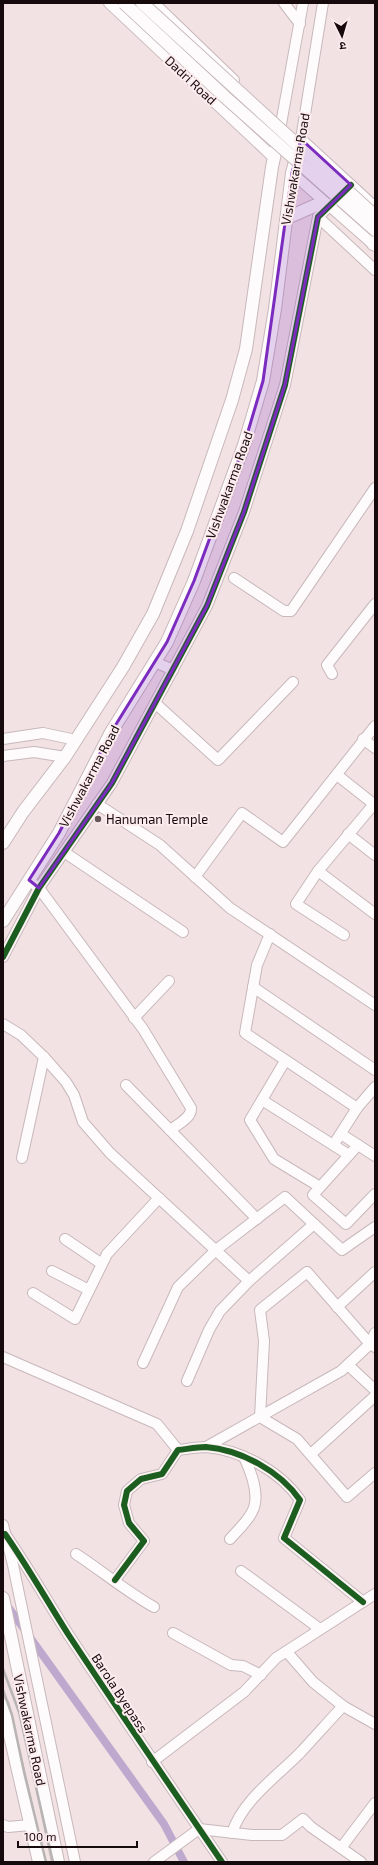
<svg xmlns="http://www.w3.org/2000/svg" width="378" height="1865" font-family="'Exo 2','Noto Sans Devanagari',sans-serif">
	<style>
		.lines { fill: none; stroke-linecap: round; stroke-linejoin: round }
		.canal { stroke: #bea9ce; stroke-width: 8 }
		.minor-casing { stroke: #c8b8bb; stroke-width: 12 }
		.major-casing { stroke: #c8b8bb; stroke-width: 14 }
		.minor { stroke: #fdfbfb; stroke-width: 10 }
		.major { stroke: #fdfbfb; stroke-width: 12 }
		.rail { stroke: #b8b4b4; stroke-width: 2.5 }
		.major-bridge-casing { stroke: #c8b8bb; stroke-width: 14; stroke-linecap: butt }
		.major-bridge { stroke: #fdfbfb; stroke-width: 12 }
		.cycleway-casing { stroke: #fdecee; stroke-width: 8 }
		.cycleway { stroke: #1b5e20; stroke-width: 6 }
		.marked { fill: #7b2cbf; fill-opacity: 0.2; stroke: #7b2cbf; stroke-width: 3; stroke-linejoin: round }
		.poi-dot { fill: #645658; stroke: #fdecee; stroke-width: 1.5 }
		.labels { text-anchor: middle; stroke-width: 4; stroke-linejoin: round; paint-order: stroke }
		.street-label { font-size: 13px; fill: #170a0d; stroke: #fdecee }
		.poi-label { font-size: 13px; fill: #170a0d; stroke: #fdecee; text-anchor: start }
	</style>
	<rect width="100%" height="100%" fill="#f3e2e4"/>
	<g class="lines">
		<path class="canal" d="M6 1604 164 1824 184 1862"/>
		<defs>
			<g id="minor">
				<path d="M109 3 274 158"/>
				<path d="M154 3 234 80"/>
				<path d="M284 3 300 24"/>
				<path d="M323 3 301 139 375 207"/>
				<path d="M281 124 303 3"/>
				<path d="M292 173 375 246"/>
				<path d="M318 217 375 270"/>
				<path d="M234 578 284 611H291L375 488"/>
				<path d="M155 662 173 670"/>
				<path d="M332 674 327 665 375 604"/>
				<path d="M155 703 218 760 293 682"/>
				<path d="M3 739 43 733 76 740"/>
				<path d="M363 739 375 748"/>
				<path d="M3 756 34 752 65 757"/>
				<path d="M337 775 375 805"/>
				<path d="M97 804 160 845 230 908 375 1005"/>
				<path d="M348 834 375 855"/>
				<path d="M64 852 183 932"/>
				<path d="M318 871 375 914"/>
				<path d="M195 877 242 813 283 842 375 726"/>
				<path d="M35 885 39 888 143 1029 191 1108C192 1118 177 1125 170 1130"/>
				<path d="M270 934 257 965 245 1033 357 1108"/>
				<path d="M344 935 296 904 318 871 374 804"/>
				<path d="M3 957 39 888 112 783 207 606 244 512 285 385 318 217 351 185"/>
				<path d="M253 987 375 1070"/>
				<path d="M134 1018 169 981"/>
				<path d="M3 1024 21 1035 44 1057 66 1082 74 1095 83 1122 110 1153 249 1281"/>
				<path d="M285 1061 250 1120 274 1159 320 1187"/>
				<path d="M126 1085 257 1219"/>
				<path d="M262 1100 349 1155"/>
				<path d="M341 1134 375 1156"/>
				<path d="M334 1144 357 1108 375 1087"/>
				<path d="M358 1145 313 1195 346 1224 375 1194"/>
				<path d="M22 1158 44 1057"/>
				<path d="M65 1239 102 1264"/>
				<path d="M52 1271 89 1290"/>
				<path d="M33 1293 75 1319 107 1254 159 1198"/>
				<path d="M337 1307 375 1272"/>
				<path d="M375 1347 370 1344 307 1272 260 1310 264 1341 260 1417 297 1439 347 1497 375 1473"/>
				<path d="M3 1357 157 1424 178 1450"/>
				<path d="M143 1363 178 1287 216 1250 285 1197 342 1250 375 1227"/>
				<path d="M348 1365 375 1390"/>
				<path d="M187 1381 209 1330 220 1311 249 1281 314 1224"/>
				<path d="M206 1447 341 1371 370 1344 375 1333"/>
				<path d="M311 1454 375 1396"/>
				<path d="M3 1525 13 1565 75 1862"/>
				<path d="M3 1534H5C28 1567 47 1601 68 1634 119 1711 170 1786 222 1862"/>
				<path d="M230 1539C237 1531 247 1522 252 1512 261 1496 251 1472 244 1457"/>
				<path d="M76 1554C102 1571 127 1592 154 1607"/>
				<path d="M241 1571 320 1629"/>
				<path d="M115 1580 144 1541 129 1523 124 1505 127 1491 141 1479 162 1474 178 1450C187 1449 197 1447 206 1447 241 1450 280 1471 300 1500L284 1538 363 1602"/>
				<path d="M173 1633 231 1665 243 1666 261 1675"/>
				<path d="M287 1652 313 1682 343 1706 375 1724"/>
				<path d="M152 1762 244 1692 276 1658 375 1594"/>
				<path d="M3 1825 8 1827 30 1825"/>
				<path d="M232 1833C242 1801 276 1777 299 1754 314 1738 328 1722 343 1706"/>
				<path d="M341 1848 375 1803"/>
				<path d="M154 1862 199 1829 252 1835H282L303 1819 311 1827 361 1862"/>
			</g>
			<g id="major">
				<path d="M287 218 323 202"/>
				<path d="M373 244 375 242"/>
				<path d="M3 843 23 812 65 757 123 667 153 614 187 531 232 400 246 349 272 167 279 134"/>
				<path d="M3 921 59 833 110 734 167 642 194 581 244 445 263 381 275 309 292 173 301 139"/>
				<path d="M3 1598 58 1862"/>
				<path d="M3 1705 39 1862"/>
			</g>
		</defs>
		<use href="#minor" class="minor-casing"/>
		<use href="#major" class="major-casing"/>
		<use href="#minor" class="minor"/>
		<use href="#major" class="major"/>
		<g class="rail">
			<path d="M3 1669 19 1712 53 1862"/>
			<path d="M3 1690 12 1715 24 1772 46 1862"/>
		</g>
		<defs>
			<g id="major-bridge">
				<path d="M124 3 225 97 375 230"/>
				<path d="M142 3 375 216"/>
			</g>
		</defs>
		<use href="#major-bridge" class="major-bridge-casing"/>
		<use href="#major-bridge" class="major-bridge"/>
		<defs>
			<g id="cycleway">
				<path d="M3 957 39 888 112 783 207 606 244 512 285 385 318 217 351 185"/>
				<path d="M3 1534H5C28 1567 47 1601 68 1634 119 1711 170 1786 222 1862"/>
				<path d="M115 1580 144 1541 129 1523 124 1505 127 1491 141 1479 162 1474 178 1450C187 1449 197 1447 206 1447 241 1450 280 1471 300 1500L284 1538 363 1602"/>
			</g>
		</defs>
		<use href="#cycleway" class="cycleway-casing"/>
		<use href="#cycleway" class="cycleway"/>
	</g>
	<path class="marked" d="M301 139 351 185 318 217 285 385 244 512 207 606 112 783 39 888 29 880 59 833 110 734 167 642 194 581 244 445 263 381 292 173Z"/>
	<circle class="poi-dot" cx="98" cy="819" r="4"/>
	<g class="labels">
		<g class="street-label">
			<text transform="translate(191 80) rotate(43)" y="5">Dadri Road</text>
			<text transform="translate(295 169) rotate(-80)" y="5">Vishwakarma Road</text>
			<text transform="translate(229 485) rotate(-70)" y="5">Vishwakarma Road</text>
			<text transform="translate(89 776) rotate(-62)" y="5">Vishwakarma Road</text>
			<text transform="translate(120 1693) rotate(57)" y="5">Barola Byepass</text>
			<text transform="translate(30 1730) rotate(78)" y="5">Vishwakarma Road</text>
		</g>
		<g class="poi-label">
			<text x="106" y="824">Hanuman Temple</text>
		</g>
	</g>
	<rect width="378" height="1865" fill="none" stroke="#170a0d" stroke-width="8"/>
	<g transform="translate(342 36) rotate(175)" stroke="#fdecee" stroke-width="3" paint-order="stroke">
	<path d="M0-3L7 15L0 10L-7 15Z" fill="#170a0d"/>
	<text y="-6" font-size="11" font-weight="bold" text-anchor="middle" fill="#170a0d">उ</text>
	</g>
	<path d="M18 1841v6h119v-6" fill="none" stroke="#170a0d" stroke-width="2"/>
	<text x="24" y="1841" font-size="12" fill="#170a0d" stroke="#fdecee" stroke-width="3" paint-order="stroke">100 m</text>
</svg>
